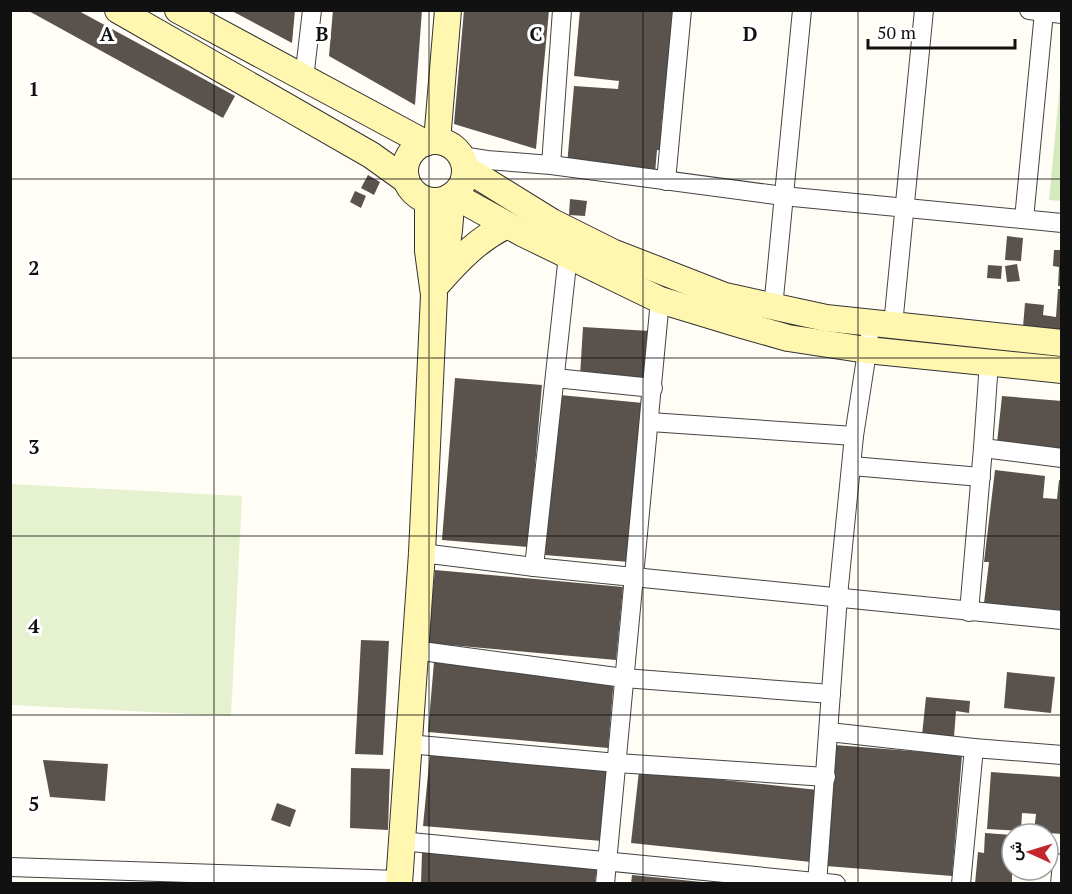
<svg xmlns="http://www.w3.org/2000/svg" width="1072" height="894" font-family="'PT Serif',Vazirmatn,serif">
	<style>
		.green { fill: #d5ebbd }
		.pitch { fill: #e6f2cf }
		.building { fill: #5a524d }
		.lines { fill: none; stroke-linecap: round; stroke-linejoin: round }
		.street-casing { stroke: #444; stroke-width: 20 }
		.secondary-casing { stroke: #333; stroke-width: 28 }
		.street { stroke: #fff; stroke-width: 18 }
		.secondary { stroke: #fff6b0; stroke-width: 26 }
		.grid { fill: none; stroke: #111; stroke-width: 1.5; stroke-opacity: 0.55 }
		.grid-label { font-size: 20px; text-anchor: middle; font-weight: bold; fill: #111; stroke: #fff; stroke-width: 6; stroke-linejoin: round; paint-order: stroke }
	</style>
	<rect width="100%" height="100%" fill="#fffdf5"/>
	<path class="green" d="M1061 73 1062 201H1061L1049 200Z"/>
	<path class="pitch" d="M11 484 242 496 231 716 11 705Z"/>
	<g class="building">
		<path d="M27 10H77L235 96 223 118Z"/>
		<path d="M230 10H295L292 43Z"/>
		<path d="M333 10H422L415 105 329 56Z"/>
		<path d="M464 10H549L536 149 454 124Z"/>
		<path d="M580 10H676L672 52H669L661 128 666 129 664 151 657 150 655 173 567 165 574 86 618 89 619 81 574 76Z"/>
		<path d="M368 175 380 182 374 195 361 188Z"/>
		<path d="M355 191 366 196 361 208 350 202Z"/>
		<path d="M570 199 587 201 585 216 569 215Z"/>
		<path d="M1007 236 1023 238 1021 261 1005 260Z"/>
		<path d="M1054 250H1062V286H1058L1059 267 1053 266Z"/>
		<path d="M1017 264 1020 281 1007 282 1005 266Z"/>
		<path d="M988 265 1002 266 1001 279 987 278Z"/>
		<path d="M1058 289H1062V333L1023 327 1025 303 1044 305 1043 315 1056 317Z"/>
		<path d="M583 327 650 331 647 380 580 376Z"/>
		<path d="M455 378 542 385 528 547 442 540Z"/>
		<path d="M560 395 643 403 629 562 545 555Z"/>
		<path d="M1002 396 1062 401V453L997 443Z"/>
		<path d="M995 470 1045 476 1043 498 1057 499 1059 480 1062 481V612L984 603 989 562H984Z"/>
		<path d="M435 570 623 587 616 660 428 643Z"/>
		<path d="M361 640 389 641 383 755 355 754Z"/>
		<path d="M434 662 614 678 608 748 428 732Z"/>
		<path d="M1007 672 1055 677 1051 713 1004 708Z"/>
		<path d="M926 697 970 701 969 713 956 711 954 737 922 735Z"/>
		<path d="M835 745 962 755 952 876 826 866Z"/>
		<path d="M430 754 608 769 602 841 423 826Z"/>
		<path d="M43 760 108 764 105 801 50 797Z"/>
		<path d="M351 768 390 769 388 830 350 828Z"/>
		<path d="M639 771 818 790 811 862 631 843Z"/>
		<path d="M991 772 1062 777V834L1034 832 1036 814 1022 813 1021 831 987 829Z"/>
		<path d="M277 803 296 810 290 827 271 820Z"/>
		<path d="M985 833 1012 835V884H975L978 852 984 853Z"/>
		<path d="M422 852 597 864 595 884H421Z"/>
		<path d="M632 875 702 882V884H631Z"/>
	</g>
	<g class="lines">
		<defs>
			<g id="street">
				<path d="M1029 10 1062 14"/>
				<path d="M304 79 312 10"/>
				<path d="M461 156 487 160 551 165 783 196 1062 223"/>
				<path d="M551 165 562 10"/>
				<path d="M666 181 682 10"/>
				<path d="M1024 219 1044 12"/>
				<path d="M773 308 802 10"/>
				<path d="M893 325 924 10"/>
				<path d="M555 378 653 388"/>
				<path d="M650 422 854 436"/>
				<path d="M983 448 1062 458"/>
				<path d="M852 466 981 477"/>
				<path d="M422 553 534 567 1062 620"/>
				<path d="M534 567 568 255"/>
				<path d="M969 612 983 448 989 362"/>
				<path d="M414 650 624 678 831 694"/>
				<path d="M829 732 974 748 1062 755"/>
				<path d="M408 744 617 763 826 777"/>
				<path d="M401 841 836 884"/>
				<path d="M10 867 399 880"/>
				<path d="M605 884 660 300"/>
				<path d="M817 884 838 596 854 436 869 339"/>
				<path d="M961 884 974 748"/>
				<path d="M1060 884 1062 863"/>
			</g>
			<g id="secondary">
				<path d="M118 10 371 155 406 180"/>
				<path d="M178 10 425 143"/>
				<path d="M437 141 448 10"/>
				<circle cx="435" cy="171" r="30"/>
				<path d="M465 168 552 222 612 252 725 296 826 318 1062 343"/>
				<path d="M453 195 524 234 660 300 739 324 788 338 867 350 1062 370"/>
				<path d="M440 281C460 258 479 239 507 225"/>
				<path d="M438 283C446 255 452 226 450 197"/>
				<path d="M399 884 422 553 434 295 428 251V201"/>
			</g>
		</defs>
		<use href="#street" class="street-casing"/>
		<use href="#secondary" class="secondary-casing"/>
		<use href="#street" class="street"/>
		<use href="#secondary" class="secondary"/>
	</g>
	<path class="grid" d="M214 10V884M429 10V884M643 10V884M858 10V884M10 179H1062M10 358H1062M10 536H1062M10 715H1062"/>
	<g class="grid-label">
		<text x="107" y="41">A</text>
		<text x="322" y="41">B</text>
		<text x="536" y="41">C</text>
		<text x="750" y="41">D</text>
		<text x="34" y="96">1</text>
		<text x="34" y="275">2</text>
		<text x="34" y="454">3</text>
		<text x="34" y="633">4</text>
		<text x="34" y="811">5</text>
	</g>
	<rect width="1072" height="894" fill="none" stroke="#111111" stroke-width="24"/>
	<g transform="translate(1030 852) rotate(274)"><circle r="28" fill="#ffffff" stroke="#a0a0a0" stroke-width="1.5"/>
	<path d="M0-4.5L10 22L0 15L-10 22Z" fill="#c4262e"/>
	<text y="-9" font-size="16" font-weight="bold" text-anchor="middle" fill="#111111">ش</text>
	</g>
	<path d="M868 39v9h147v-9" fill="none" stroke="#111111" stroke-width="3"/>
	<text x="877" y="39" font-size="18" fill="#111111" stroke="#ffffff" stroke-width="4.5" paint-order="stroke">50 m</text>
</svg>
